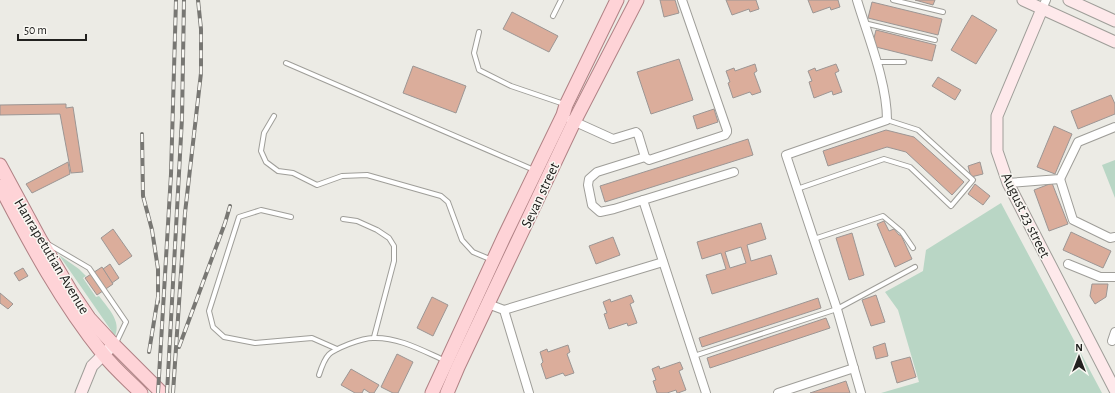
<svg xmlns="http://www.w3.org/2000/svg" width="1115" height="393" font-family="'Alegreya Sans',sans-serif">
	<style>
		.green { fill: #b9d6c5 }
		.building { fill: #dbad9b; stroke: #9c9694; fill-rule: evenodd }
		.lines { fill: none; stroke-linecap: round; stroke-linejoin: round }
		.lane-casing { stroke: #9f9e99; stroke-width: 6 }
		.street-casing { stroke: #9f9e99; stroke-width: 10 }
		.secondary-casing { stroke: #9f9e99; stroke-width: 13 }
		.primary-casing { stroke: #b08285; stroke-width: 15 }
		.lane { stroke: #fff; stroke-width: 4 }
		.street { stroke: #fff; stroke-width: 8 }
		.secondary { stroke: #fee9eb; stroke-width: 11 }
		.primary { stroke: #fed3d7; stroke-width: 13 }
		.rail-casing { stroke: #787773; stroke-width: 4 }
		.rail { stroke: #f9f8f3; stroke-width: 2.5; stroke-dasharray: 8; stroke-linecap: butt }
		.labels { text-anchor: middle; stroke-width: 3; stroke-linejoin: round; paint-order: stroke }
		.street-label { font-size: 15px; fill: #22211f; stroke: #f9f8f3 }
	</style>
	<rect width="100%" height="100%" fill="#ecebe5"/>
	<g class="green">
		<path d="M1115 160V198L1102 165Z"/>
		<path d="M1001 203 1102 393H881L919 382 898 310 885 292 923 271 926 250Z"/>
		<path d="M59 255 79 269 86 276 83 278 96 297 99 296C107 307 122 321 115 336Z"/>
	</g>
	<g class="building">
		<path d="M660 0H675L679 13 664 17Z"/>
		<path d="M726 0H756L759 9 750 12 749 9 732 15Z"/>
		<path d="M808 0H838L840 7 831 10 830 7 813 13Z"/>
		<path d="M915 0H935L933 5Z"/>
		<path d="M872 2 942 19 938 35 868 18Z"/>
		<path d="M512 12 558 36 549 52 503 29Z"/>
		<path d="M972 15 997 30 976 64 951 50Z"/>
		<path d="M876 30 936 45 932 61 876 47 873 42Z"/>
		<path d="M679 59 693 100 651 114 637 72Z"/>
		<path d="M755 64 757 71 754 73 761 92 752 95 750 92 733 98 728 83 730 82 726 71 734 68 735 71Z"/>
		<path d="M836 64 839 71 835 73 842 92 833 95 832 91 814 98 809 82 812 81 808 71 815 68 816 71Z"/>
		<path d="M413 66 466 86 456 113 403 93Z"/>
		<path d="M938 77 961 90 955 100 932 86Z"/>
		<path d="M1111 95 1115 104V114L1078 129 1071 111Z"/>
		<path d="M66 104V108L73 107 83 172 71 173 60 114 0 115V105Z"/>
		<path d="M714 109 718 122 697 129 693 116Z"/>
		<path d="M1054 126 1072 134 1055 174 1037 167Z"/>
		<path d="M886 130 914 137 964 182 952 195 906 152 887 147 828 166 823 151Z"/>
		<path d="M748 139 753 155 605 202 600 186Z"/>
		<path d="M68 162 70 174 32 193 26 184Z"/>
		<path d="M980 162 983 174 971 177 968 166Z"/>
		<path d="M1052 183 1068 224 1049 231 1034 190Z"/>
		<path d="M975 184 990 196 983 205 968 194Z"/>
		<path d="M884 221 889 231 894 229 899 235H901L912 259 895 267 877 224Z"/>
		<path d="M761 223 766 239 747 245 751 261 771 255 777 274 712 294 706 275 726 269 721 253 702 259 697 242ZM741 247 746 263 730 268 725 252Z"/>
		<path d="M113 229 132 256 119 265 101 238Z"/>
		<path d="M1071 232 1111 251 1103 268 1063 250Z"/>
		<path d="M852 233 864 275 849 280 836 238Z"/>
		<path d="M613 237 620 255 596 264 589 246Z"/>
		<path d="M110 264 119 278 112 283 103 269Z"/>
		<path d="M102 267 113 284 97 295 85 278Z"/>
		<path d="M23 268 28 276 19 281 14 273Z"/>
		<path d="M1092 284H1108L1106 297 1095 304 1090 296Z"/>
		<path d="M0 293 13 304 8 309 0 303Z"/>
		<path d="M631 295 634 302 630 304 637 323 628 326 627 323 609 329 604 314 607 313 603 302 610 299 611 302Z"/>
		<path d="M876 295 885 322 871 326 862 300Z"/>
		<path d="M432 297 448 305 433 336 417 328Z"/>
		<path d="M818 298 821 308 702 347 699 338Z"/>
		<path d="M826 318 830 328 710 368 707 358Z"/>
		<path d="M885 343 888 356 876 359 873 347Z"/>
		<path d="M568 345 570 352 567 354 574 373 565 376 563 373 546 379 541 364 543 362 540 352 547 349 548 352Z"/>
		<path d="M397 354 413 362 398 393H393L381 387Z"/>
		<path d="M910 357 916 377 897 383 891 362Z"/>
		<path d="M680 362 683 369 679 371 686 390 678 393H677L676 390 667 393H657L653 381 656 380 652 369 659 366 660 369Z"/>
		<path d="M351 369 379 385 374 393H370L364 389 362 393H355L341 385Z"/>
		<path d="M846 381 850 393H810Z"/>
	</g>
	<g class="lines">
		<defs>
			<g id="lane">
				<path d="M893 0 943 12"/>
				<path d="M553 16 561 0"/>
				<path d="M864 23 935 40"/>
				<path d="M479 32 474 53 479 70 511 86 564 104"/>
				<path d="M876 62H904"/>
				<path d="M286 63 534 170"/>
				<path d="M274 116 264 133 261 151 266 162 278 171 293 173 317 185 342 176 367 175 441 196 448 202 462 240 473 252 492 260"/>
				<path d="M797 189 884 159 910 167 951 206 973 180 918 130 887 120"/>
				<path d="M291 217 261 210 239 217 209 311 213 327 224 337 255 343 312 338 337 349"/>
				<path d="M343 219 357 221 377 230 389 238 394 246V261L374 337"/>
				<path d="M814 239 883 216 902 232 913 248"/>
				<path d="M48 244 89 268 126 322 116 343"/>
				<path d="M694 356 837 309 915 267"/>
				<path d="M319 375C326 353 329 352 349 344 357 341 365 338 373 338 399 337 423 351 446 361"/>
			</g>
			<g id="street">
				<path d="M857 0C868 37 887 82 887 120L786 155 837 309 861 393"/>
				<path d="M1042 9 1046 0"/>
				<path d="M571 120 613 139 636 132 638 134 645 157 649 160 725 135 727 132V130L682 0"/>
				<path d="M645 157 597 172 589 179 588 185 592 205 600 212 614 209 734 172"/>
				<path d="M1060 179 1073 220 1110 238 1115 237"/>
				<path d="M1008 183 1060 179 1078 142 1115 127"/>
				<path d="M643 200 706 393"/>
				<path d="M1068 264 1100 277H1115"/>
				<path d="M488 304 504 310 529 393"/>
				<path d="M504 310 663 262"/>
				<path d="M1112 341 1115 332"/>
				<path d="M778 393 854 368"/>
			</g>
			<g id="secondary">
				<path d="M1023 0 1115 42"/>
				<path d="M1069 0 1115 21"/>
				<path d="M1042 9 997 116V151L1008 183 1115 390"/>
				<path d="M81 393 92 366 109 349"/>
			</g>
			<g id="primary">
				<path d="M0 165 40 239 72 293 89 318 115 346 162 393"/>
				<path d="M0 186C30 244 62 303 103 354 114 368 128 380 141 393"/>
				<path d="M432 393 504 237 563 115 566 105 617 0"/>
				<path d="M447 393 458 367 574 122 637 0"/>
			</g>
		</defs>
		<use href="#lane" class="lane-casing"/>
		<use href="#street" class="street-casing"/>
		<use href="#secondary" class="secondary-casing"/>
		<use href="#primary" class="primary-casing"/>
		<use href="#lane" class="lane"/>
		<use href="#street" class="street"/>
		<use href="#secondary" class="secondary"/>
		<use href="#primary" class="primary"/>
		<defs>
			<g id="rail">
				<path d="M142 134 143 196 152 230 158 269V302"/>
				<path d="M179 347 225 223 230 206"/>
				<path d="M149 352 158 297"/>
				<path d="M158 393 171 174 176 0"/>
				<path d="M167 393 182 118 184 0"/>
				<path d="M173 393 185 213 201 73V29L198 0"/>
			</g>
		</defs>
		<use href="#rail" class="rail-casing"/>
		<use href="#rail" class="rail"/>
	</g>
	<g class="labels">
		<g class="street-label">
			<text transform="translate(540 195) rotate(-65)" y="5">Sevan street</text>
			<text transform="translate(1026 215) rotate(64)" y="5">August 23 street</text>
			<text transform="translate(52 256) rotate(59)" y="5">Hanrapetutian Avenue</text>
		</g>
	</g>
	<g transform="translate(1079 357)" stroke="#f9f8f3" stroke-width="3" paint-order="stroke">
	<path d="M0-3L7 15L0 10L-7 15Z" fill="#22211f"/>
	<text y="-6" font-size="11" font-weight="bold" text-anchor="middle" fill="#22211f">N</text>
	</g>
	<path d="M18 34v6h68v-6" fill="none" stroke="#22211f" stroke-width="2"/>
	<text x="24" y="34" font-size="12" fill="#22211f" stroke="#f9f8f3" stroke-width="3" paint-order="stroke">50 m</text>
</svg>
